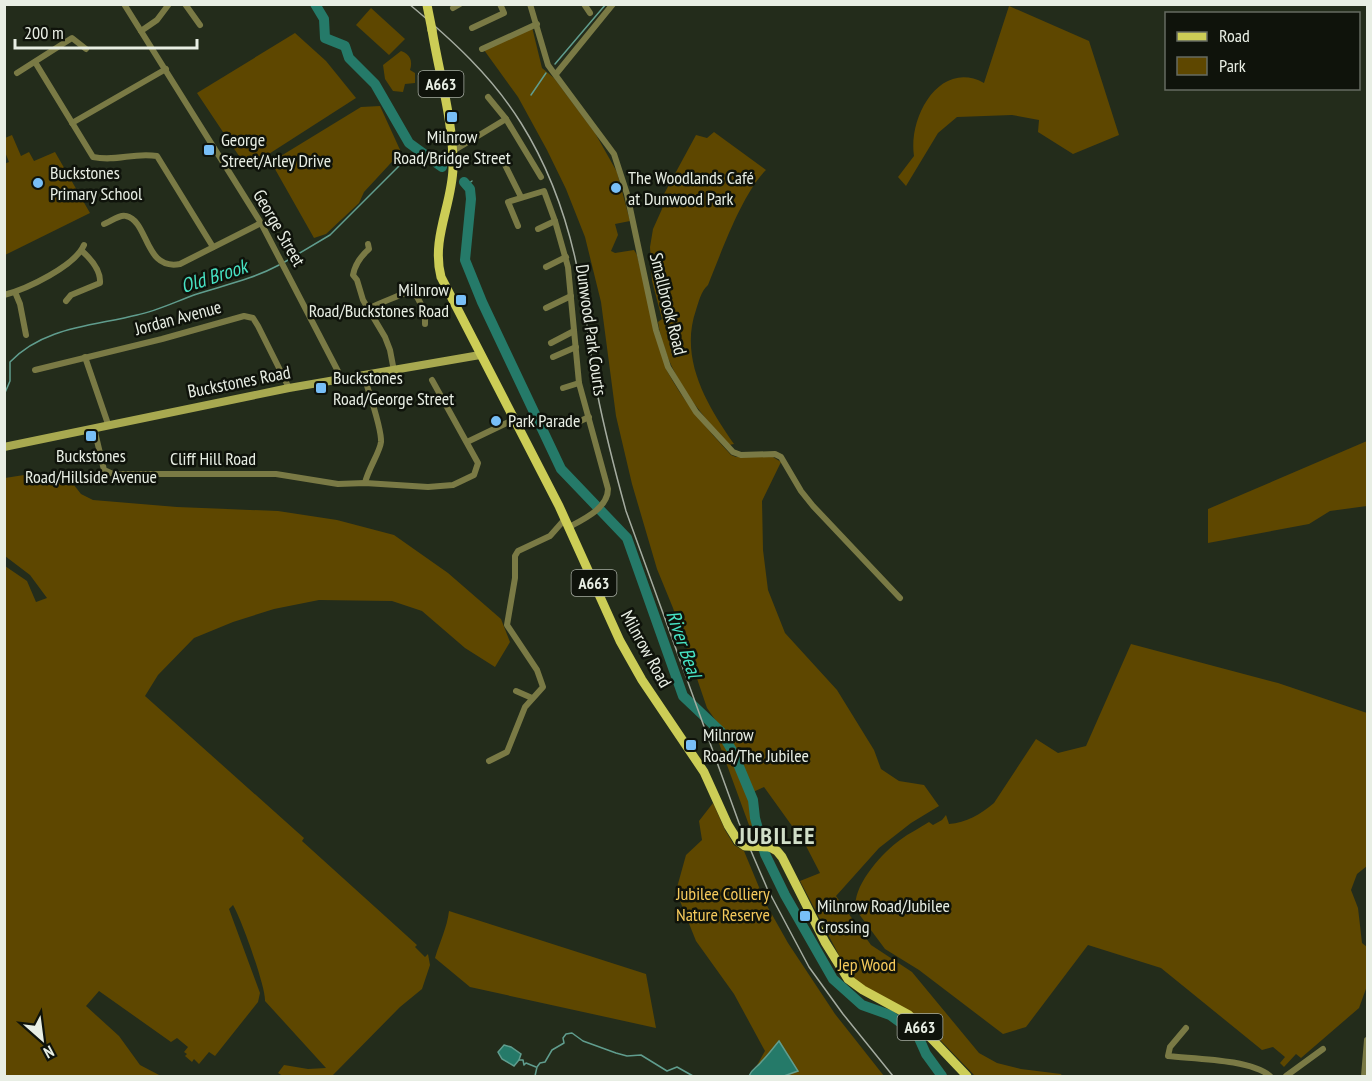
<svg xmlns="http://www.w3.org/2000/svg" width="1372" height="1081" font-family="'PT Sans Narrow',sans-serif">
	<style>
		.green { fill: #5e4700 }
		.water { fill: #257a69; stroke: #609d8e; stroke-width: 1.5 }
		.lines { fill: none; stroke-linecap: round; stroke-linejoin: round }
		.stream { stroke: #609d8e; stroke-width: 1.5 }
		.river { stroke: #257a69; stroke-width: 10 }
		.street { stroke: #7a7a45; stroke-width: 6 }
		.secondary { stroke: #a8a950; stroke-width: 8 }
		.primary { stroke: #cccd56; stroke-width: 9 }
		.tram { stroke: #a5aca0; stroke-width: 1.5 }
		.primary-bridge { stroke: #cccd56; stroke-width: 9 }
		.poi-dot { fill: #78bff7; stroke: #0f130b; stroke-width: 2 }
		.labels { text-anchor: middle; stroke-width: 5; stroke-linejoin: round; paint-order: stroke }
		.shield { fill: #0f130b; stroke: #a7aca3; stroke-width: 1.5 }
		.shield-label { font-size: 16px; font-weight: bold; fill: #e8eee4 }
		.poi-label { font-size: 18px; fill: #e8eee4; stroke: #0f130b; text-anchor: start }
		.street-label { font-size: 18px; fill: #e8eee4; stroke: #0f130b }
		.park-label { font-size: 18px; fill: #f6ca5c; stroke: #0f130b }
		.water-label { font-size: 20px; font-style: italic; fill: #47e3c4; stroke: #0f130b }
		.district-label { font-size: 24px; font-weight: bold; letter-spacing: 1.5px; fill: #d1dec8; stroke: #0f130b }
	</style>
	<rect width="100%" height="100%" fill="#232c1b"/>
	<g class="green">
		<path d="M1009 6 1089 41 1119 135 1073 154 1038 132 1039 120 1012 115 957 117 938 133 906 186 898 177 914 156C908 117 940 59 984 83Z"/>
		<path d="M371 8 405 39 389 55 356 25Z"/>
		<path d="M532 27 542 68 554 78 595 133 617 172 630 221 615 224 618 235 611 251 615 253 634 250 637 255 666 369C683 401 706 428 731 455L736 457H773L781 462 762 501 763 550 768 590 785 633 837 690 874 750 881 769 899 781 924 785 939 806 911 823 879 848 836 896 871 945 912 972 979 1053 997 1063 1021 1069 1061 1074 1062 1076H975L916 1015 852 980 800 881 820 873 805 844 764 787 753 792 732 744 707 708 673 608 657 569 632 484 616 416 601 302 585 237 566 189 547 150 518 97 484 50Z"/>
		<path d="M295 33 326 61 356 98 247 168 197 93Z"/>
		<path d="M401 51C410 54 413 61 410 70L415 73V83L405 84 403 92 393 91 385 79 383 65Z"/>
		<path d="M380 106 401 152 364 192 359 203 326 234 314 238 271 162 361 107Z"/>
		<path d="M714 132 766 170C742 194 721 253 708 285 701 291 699 301 696 310 679 359 707 405 734 444L729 445C696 409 666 372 658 322L662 319 652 281 650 247 653 229 662 209 664 194 696 135 707 138Z"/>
		<path d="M12 135 21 156 29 152 34 161 55 152 90 213 5 255 4 164 9 162 5 152V138Z"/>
		<path d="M1367 441V506L1330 511 1309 524 1208 543V509Z"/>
		<path d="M24 475 50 479 66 475 81 494 93 500 177 507 278 511 337 520 394 535 448 573 501 619 510 642 495 667 465 648 422 611 392 601 319 600 274 609 233 622 194 638 158 675 145 696 295 830 304 838 302 841 417 945 415 947 425 957 428 954 430 965 422 989 400 1007 332 1076H283L278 1073 284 1065 308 1069 326 1068 265 1001C266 987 241 918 233 905L229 909 260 993 258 1002 215 1056 209 1052 199 1064 194 1059 192 1062 185 1056 187 1054 184 1052 188 1047 177 1038 171 1042 99 991 86 1006 119 1036 140 1065 161 1076H5V566L27 581 36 602 47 598 30 575 5 556V478Z"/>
		<path d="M1131 644 1278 683 1367 713V866L1357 874 1351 890 1358 908 1362 943 1367 947V986L1359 1008 1301 1058 1296 1054 1284 1067 1280 1063 1285 1057 1273 1047 1262 1050 1161 968 1088 945 1026 1027 1003 1034 919 970 885 949 856 910C851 887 882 853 900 840 909 833 920 828 929 822L933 825 942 820 946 815 949 824C966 823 981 814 994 803L1036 739 1058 753 1086 746Z"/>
		<path d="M716 735 729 748 750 802V816L756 838 753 836Z"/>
		<path d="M713 803 725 830 734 845 744 851 766 904 788 943 835 1014 884 1076H751L765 1051 734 994 696 941 676 891 686 855 702 840 699 821Z"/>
		<path d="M449 911 646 974 656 1028 470 987 435 958C440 941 447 928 449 911Z"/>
	</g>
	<g class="water">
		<path d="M779 1041 798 1071 784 1076H749C752 1068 757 1068 762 1061 768 1055 773 1048 779 1041Z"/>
		<path d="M504 1045 511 1047 521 1054 519 1060 514 1066 502 1059 498 1052Z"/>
	</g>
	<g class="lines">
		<g class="stream">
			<path d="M555 64 606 4"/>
			<path d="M531 95 546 73"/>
			<path d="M467 185 472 181"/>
			<path d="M283 263 330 235 407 158 415 153 428 155"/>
			<path d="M4 395 10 381V362C43 327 93 326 137 315 157 311 177 301 197 294 225 285 253 279 279 265"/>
			<path d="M519 1060H523L524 1065 526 1063 536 1067"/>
			<path d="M535 1076 537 1067 540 1063 545 1062 552 1050 564 1043 563 1038 566 1034 572 1033 583 1041 616 1053 627 1056 641 1055 667 1071 677 1067 693 1076"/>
		</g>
		<g class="river">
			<path d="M315 4 324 19 325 38 345 46 349 58 375 84 409 143 442 167"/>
			<path d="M464 182 470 189 471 199 465 260 482 302 561 469 627 538 683 696 721 732 733 752 753 800 755 818 765 854 785 895 833 979 862 1005 890 1015 912 1031 918 1036 926 1054 942 1076"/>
		</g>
		<g class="street">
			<path d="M124 4 261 223 342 379"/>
			<path d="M185 4 200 25"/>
			<path d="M530 4 548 65 614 154 627 194 656 330 668 367 696 412 733 452 741 455 775 454 781 457 801 491 813 506 900 598"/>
			<path d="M584 4 590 13"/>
			<path d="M453 8 460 4"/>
			<path d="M472 28 504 13 500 4"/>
			<path d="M141 31 157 20 169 4"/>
			<path d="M482 49 537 24"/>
			<path d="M35 62 93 157C117 162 133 152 157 156L213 247"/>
			<path d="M17 73 72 38 86 49"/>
			<path d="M556 74 613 4"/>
			<path d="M488 97 506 119 541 177"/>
			<path d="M72 123 166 69"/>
			<path d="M453 151 506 119"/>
			<path d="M505 165 521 197"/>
			<path d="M104 224C110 222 120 214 126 216 149 221 144 271 180 264L261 223"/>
			<path d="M518 226 508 202 544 191 555 221 568 267 579 383 608 489C608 508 584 519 569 527"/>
			<path d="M538 229 555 221"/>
			<path d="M368 244 369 249C361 256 355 264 353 275L357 280 363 300 385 337 390 350 394 371"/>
			<path d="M546 267 566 257"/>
			<path d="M15 292 20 304 26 335"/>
			<path d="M4 295C27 289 75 266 84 245"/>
			<path d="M66 301 71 295 100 283C101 270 91 259 82 251"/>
			<path d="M546 308 571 296"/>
			<path d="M368 309C383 301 398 297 413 289L425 312V324"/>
			<path d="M551 343 574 331"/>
			<path d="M85 357 108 424"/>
			<path d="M553 357 576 347"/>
			<path d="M35 370 162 339 244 316 253 318 258 326 289 388"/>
			<path d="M364 376C368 390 382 428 381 442 380 452 368 469 365 483"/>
			<path d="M563 388 579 383"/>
			<path d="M574 424 589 417"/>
			<path d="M94 428 104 470 113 474H276L338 484 365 483 428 487 453 485 474 475 478 463 432 380"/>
			<path d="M467 442 513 420"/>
			<path d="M516 691 532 698"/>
			<path d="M489 761 507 752 525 707 543 687 537 670 507 625 515 578V556L518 551 550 536 565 519"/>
			<path d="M1186 1028 1170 1047 1168 1056C1194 1059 1250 1059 1270 1076"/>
			<path d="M1286 1076 1323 1049"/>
			<path d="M1364 1076 1367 1040"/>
		</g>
		<path class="secondary" d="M4 447 289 388 480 355"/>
		<g class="primary">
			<path d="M432 30C439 73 454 124 453 168 452 205 431 239 441 277L559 506 620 641 642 680 704 772 728 825 738 841"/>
			<path d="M770 847 777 851 782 857 825 942 848 979 863 990 909 1015 967 1076"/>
		</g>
		<path class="tram" d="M409 4C451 39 492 76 521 123 553 174 572 233 582 293 588 326 591 359 597 392 605 432 615 471 626 511L739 823 767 888 809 967 843 1014 893 1076"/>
		<g class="primary-bridge">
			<path d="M427 5 432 30"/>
			<path d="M738 841 745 846 770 847"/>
		</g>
	</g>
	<g class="poi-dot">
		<rect x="446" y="111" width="12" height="12" rx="3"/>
		<rect x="203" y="144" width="12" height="12" rx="3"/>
		<circle cx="38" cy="183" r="6"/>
		<circle cx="616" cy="188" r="6"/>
		<rect x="455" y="294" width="12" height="12" rx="3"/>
		<rect x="315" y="382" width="12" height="12" rx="3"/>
		<circle cx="496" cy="421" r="6"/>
		<rect x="85" y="430" width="12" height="12" rx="3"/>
		<rect x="685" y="739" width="12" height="12" rx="3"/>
		<rect x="799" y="910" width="12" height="12" rx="3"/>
	</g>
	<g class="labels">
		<g class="shield">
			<rect x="418.5" y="71" width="45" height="26" rx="4.5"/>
			<rect x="571.5" y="570" width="45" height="26" rx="4.5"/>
			<rect x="897.5" y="1014" width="45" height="26" rx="4.5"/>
		</g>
		<g class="shield-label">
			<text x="441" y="90">A663</text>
			<text x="594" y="589">A663</text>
			<text x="920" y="1033">A663</text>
		</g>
		<g class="poi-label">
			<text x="452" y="143" text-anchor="middle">Milnrow<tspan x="452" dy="21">Road/Bridge Street</tspan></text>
			<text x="221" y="146">George<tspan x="221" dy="21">Street/Arley Drive</tspan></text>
			<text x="50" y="179">Buckstones<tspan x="50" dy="21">Primary School</tspan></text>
			<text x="628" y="184">The Woodlands Café<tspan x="628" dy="21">at Dunwood Park</tspan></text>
			<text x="449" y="296" text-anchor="end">Milnrow<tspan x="449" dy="21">Road/Buckstones Road</tspan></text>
			<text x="333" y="384">Buckstones<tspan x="333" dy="21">Road/George Street</tspan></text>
			<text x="508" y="427">Park Parade</text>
			<text x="91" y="462" text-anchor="middle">Buckstones<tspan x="91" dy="21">Road/Hillside Avenue</tspan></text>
			<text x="703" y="741">Milnrow<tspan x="703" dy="21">Road/The Jubilee</tspan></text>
			<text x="817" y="912">Milnrow Road/Jubilee<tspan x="817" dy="21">Crossing</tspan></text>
		</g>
		<g class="street-label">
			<text transform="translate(279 228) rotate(60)" y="6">George Street</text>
			<text transform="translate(668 304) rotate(76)" y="6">Smallbrook Road</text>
			<text transform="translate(178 318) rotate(-15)" y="6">Jordan Avenue</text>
			<text transform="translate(591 330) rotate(82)" y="6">Dunwood Park Courts</text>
			<text transform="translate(239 382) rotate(-11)" y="6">Buckstones Road</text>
			<text x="213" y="465">Cliff Hill Road</text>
			<text transform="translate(646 649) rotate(61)" y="6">Milnrow Road</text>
		</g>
		<g class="park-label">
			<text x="723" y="900">Jubilee Colliery<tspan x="723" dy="21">Nature Reserve</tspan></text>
			<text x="867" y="971">Jep Wood</text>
		</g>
		<g class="water-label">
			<text transform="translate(214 276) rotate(-18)" y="7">Old Brook</text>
			<text transform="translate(684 644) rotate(71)" y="7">River Beal</text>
		</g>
		<g class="district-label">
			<text x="777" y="844">JUBILEE</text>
		</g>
	</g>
	<rect width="1372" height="1081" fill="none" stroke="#e8eee4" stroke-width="12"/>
	<rect x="1165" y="12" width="195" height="78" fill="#0f130b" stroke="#666b62" stroke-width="1.5"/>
	<rect x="1177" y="32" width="30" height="9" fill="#cccd56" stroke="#666b62" stroke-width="1.5"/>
	<text x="1219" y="42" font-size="18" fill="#e8eee4">Road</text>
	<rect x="1177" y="57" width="30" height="18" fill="#5e4700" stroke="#666b62" stroke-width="1.5"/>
	<text x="1219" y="72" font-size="18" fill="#e8eee4">Park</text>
	<g transform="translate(42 1039) rotate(152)" stroke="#0f130b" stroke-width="4.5" paint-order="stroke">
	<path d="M0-4.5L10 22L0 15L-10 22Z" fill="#e8eee4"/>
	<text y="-9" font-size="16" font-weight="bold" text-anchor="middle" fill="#e8eee4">N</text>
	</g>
	<path d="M15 39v9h182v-9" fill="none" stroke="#e8eee4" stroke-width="3"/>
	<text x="24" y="39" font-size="18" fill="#e8eee4" stroke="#0f130b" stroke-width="4.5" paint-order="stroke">200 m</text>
</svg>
